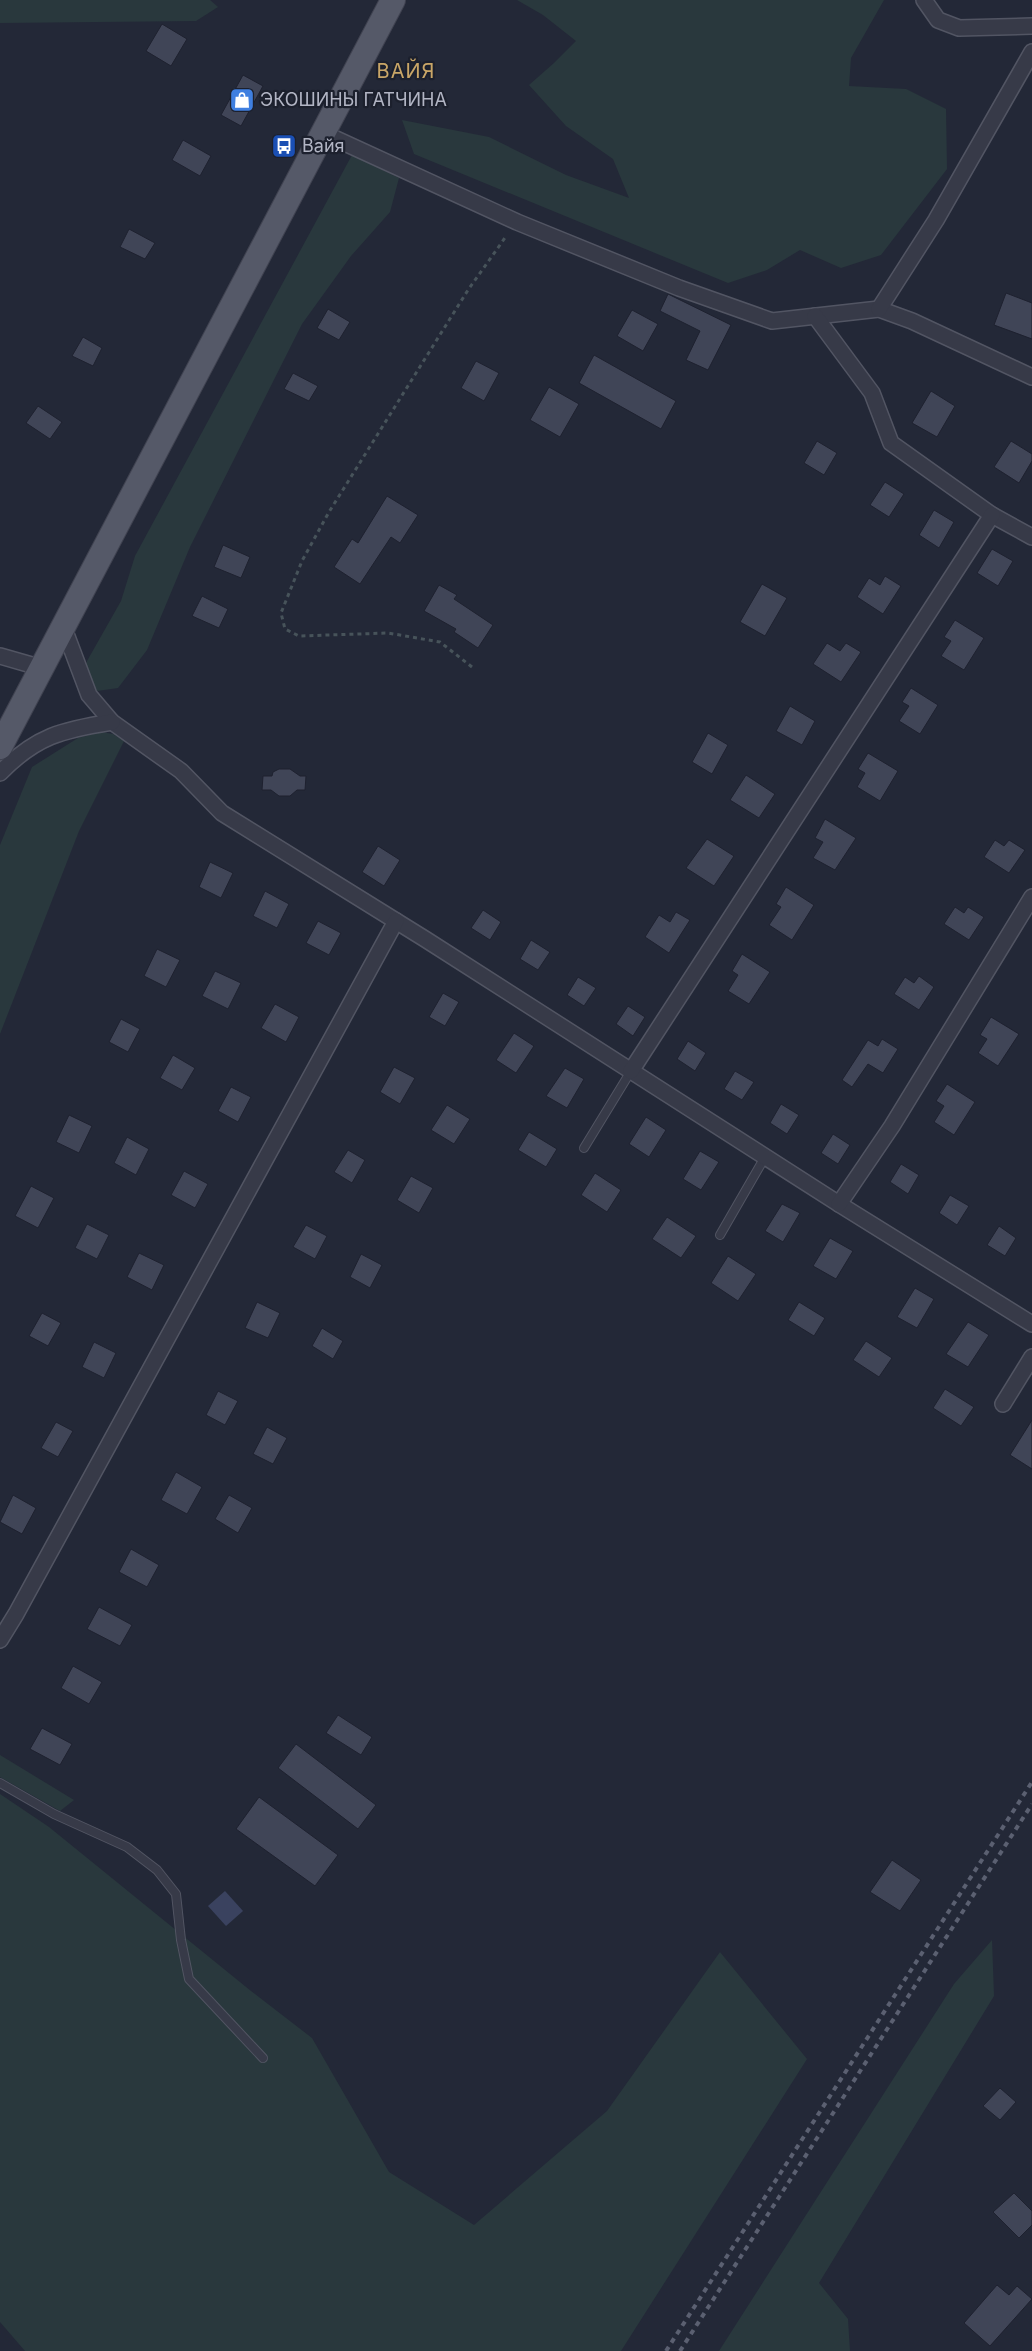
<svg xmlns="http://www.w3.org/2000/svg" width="1032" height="2351" font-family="Inter,sans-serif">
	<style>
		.green { fill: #29383d }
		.water { fill: #3a425f }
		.building { fill: #404557; stroke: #1e212f }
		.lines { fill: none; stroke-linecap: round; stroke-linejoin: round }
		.lane-casing { stroke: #525563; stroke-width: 10 }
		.street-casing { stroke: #525563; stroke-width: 18 }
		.primary-casing { stroke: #404351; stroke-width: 26 }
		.path { stroke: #47535a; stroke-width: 3; stroke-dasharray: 4 4; stroke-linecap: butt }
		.lane { stroke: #373a48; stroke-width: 8 }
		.street { stroke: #373a48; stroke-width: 15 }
		.primary { stroke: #555968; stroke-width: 24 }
		.rail { stroke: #5b6071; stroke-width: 4; stroke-dasharray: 5 5; stroke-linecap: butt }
		.labels { text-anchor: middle; stroke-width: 4.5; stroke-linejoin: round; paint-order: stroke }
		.poi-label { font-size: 18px; fill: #b2b5c4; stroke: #1c202d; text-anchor: start }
		.quarter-label { font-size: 20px; letter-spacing: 1px; fill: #c9a667; stroke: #1c202d }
	</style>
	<rect width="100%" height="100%" fill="#232837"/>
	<g class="green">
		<path d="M0 0H210L218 7 196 21 0 23Z"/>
		<path d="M517 0H884L851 58 849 86 906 89 946 109 947 169 881 255 841 268 800 250 767 270 728 283 414 154 402 120 489 137 566 175 629 198 613 159 566 126 529 85 554 63 576 41 543 15Z"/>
		<path d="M352 155 399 178 390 212 351 256 302 324 190 547 147 650 118 688 97 691 85 674 87 661 121 601 135 556Z"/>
		<path d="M102 732 113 734 124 741 79 831 0 1034V845L32 767 78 738Z"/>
		<path d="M0 1755 74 1800 60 1811 0 1777Z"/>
		<path d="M0 1794 49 1827 251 1991 312 2038 389 2172 474 2225 607 2111 720 1952 807 2059 621 2351H25L0 2322Z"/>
		<path d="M992 1940 994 1996 819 2283 848 2319 850 2351H719L954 1984Z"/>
	</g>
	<path class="water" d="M225 1891 243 1911 226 1926 208 1906Z"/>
	<g class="building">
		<path d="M162 24 187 39 171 66 146 51Z"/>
		<path d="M243 75 263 86 241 126 221 115Z"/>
		<path d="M183 140 211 156 200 176 172 160Z"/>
		<path d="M129 229 155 243 145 259 120 247Z"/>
		<path d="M1006 293 1032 303V339L994 325Z"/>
		<path d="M668 294 731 325 708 370 686 360 700 331 660 311Z"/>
		<path d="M328 309 350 322 339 340 317 328Z"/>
		<path d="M632 310 658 324 643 351 617 336Z"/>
		<path d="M83 337 102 348 93 366 72 356Z"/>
		<path d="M594 355 676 401 661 429 579 383Z"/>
		<path d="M476 361 499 373 484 401 461 388Z"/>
		<path d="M293 373 318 386 309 401 284 389Z"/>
		<path d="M549 387 579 404 560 437 530 420Z"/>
		<path d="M931 391 955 406 937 437 912 423Z"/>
		<path d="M38 406 62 422 50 439 26 423Z"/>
		<path d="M817 441 837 453 824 475 804 463Z"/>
		<path d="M1011 441 1032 454V461L1019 483 994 467Z"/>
		<path d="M885 482 904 494 889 517 870 505Z"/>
		<path d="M387 496 418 515 400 543 391 537 360 584 334 567 352 539 358 543Z"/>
		<path d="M934 510 954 522 939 548 919 535Z"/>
		<path d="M223 545 250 557 241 578 214 567Z"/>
		<path d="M992 549 1013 561 998 586 977 573Z"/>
		<path d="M885 576 901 586 883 614 857 597 869 578 880 585Z"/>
		<path d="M762 584 787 598 765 636 740 622Z"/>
		<path d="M439 585 457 595 454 599 493 625 478 648 454 632 456 629 424 611Z"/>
		<path d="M202 596 228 609 219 628 192 616Z"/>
		<path d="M955 620 984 638 964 670 941 656 951 641 944 637Z"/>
		<path d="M827 643 840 651 846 643 861 652 841 682 813 664Z"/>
		<path d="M911 688 938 705 920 734 899 721 909 706 902 702Z"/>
		<path d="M790 706 815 721 802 745 776 731Z"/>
		<path d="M708 733 728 745 712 774 692 762Z"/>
		<path d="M868 753 898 771 880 801 857 787 865 773 858 769Z"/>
		<path d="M279 769H290L300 776H306L305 790H297L290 796H279L271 790H262L263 776H272L273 772Z"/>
		<path d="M746 775 775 794 759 818 730 800Z"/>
		<path d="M825 819 856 838 835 870 813 858 823 842 815 838Z"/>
		<path d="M707 839 734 856 714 886 686 868Z"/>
		<path d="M995 840 1004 846 1009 840 1025 850 1009 873 984 857Z"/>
		<path d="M378 846 400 860 384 886 362 872Z"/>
		<path d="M210 862 233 873 221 898 199 887Z"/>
		<path d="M786 887 814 905 792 940 769 925 781 907 776 904Z"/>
		<path d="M265 891 289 904 277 928 253 916Z"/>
		<path d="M955 907 964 913 968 907 984 917 969 940 944 924Z"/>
		<path d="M483 910 501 922 490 940 471 928Z"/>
		<path d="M676 912 690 920 669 953 645 937 659 915 670 922Z"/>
		<path d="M318 921 341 933 329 955 306 943Z"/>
		<path d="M531 940 550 952 538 970 520 959Z"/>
		<path d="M157 949 180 960 166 987 144 976Z"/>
		<path d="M742 954 770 972 749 1004 728 991 738 975 732 971Z"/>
		<path d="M215 971 241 983 228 1009 202 996Z"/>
		<path d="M919 976 934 987 919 1010 894 994 905 977 914 983Z"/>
		<path d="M578 977 596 988 584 1006 567 995Z"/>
		<path d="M443 993 459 1002 445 1026 429 1017Z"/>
		<path d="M275 1004 299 1017 286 1042 261 1028Z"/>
		<path d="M628 1006 645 1017 633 1036 616 1024Z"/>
		<path d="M991 1017 1019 1034 998 1066 978 1053 987 1039 980 1035Z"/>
		<path d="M121 1019 140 1029 128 1052 109 1042Z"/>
		<path d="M514 1033 534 1046 516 1073 496 1060Z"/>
		<path d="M882 1039 898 1049 883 1073 868 1064 852 1087 842 1080 868 1040 878 1046Z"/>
		<path d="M688 1041 706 1053 695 1071 677 1059Z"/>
		<path d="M173 1055 195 1068 182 1090 160 1078Z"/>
		<path d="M394 1067 415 1078 400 1104 380 1092Z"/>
		<path d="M565 1068 584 1079 567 1108 546 1096Z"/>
		<path d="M735 1071 754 1082 742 1100 724 1089Z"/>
		<path d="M947 1084 975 1102 954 1135 934 1122 944 1106 936 1101Z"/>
		<path d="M231 1087 251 1097 238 1122 218 1111Z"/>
		<path d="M781 1104 799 1115 787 1134 770 1123Z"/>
		<path d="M447 1105 470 1119 454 1144 431 1130Z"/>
		<path d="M69 1115 92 1126 79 1153 56 1142Z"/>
		<path d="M646 1117 666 1130 649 1157 629 1144Z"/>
		<path d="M529 1132 557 1149 546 1167 518 1150Z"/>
		<path d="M833 1134 850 1145 838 1164 821 1153Z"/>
		<path d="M127 1137 149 1149 136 1175 114 1163Z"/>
		<path d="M348 1150 365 1160 352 1183 334 1172Z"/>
		<path d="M700 1151 719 1162 701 1190 683 1179Z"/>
		<path d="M901 1164 919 1175 908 1194 890 1182Z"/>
		<path d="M184 1171 208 1184 195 1208 171 1195Z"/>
		<path d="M595 1173 621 1190 607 1212 581 1195Z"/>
		<path d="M411 1176 433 1188 419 1213 397 1200Z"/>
		<path d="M31 1186 54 1198 38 1228 15 1216Z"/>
		<path d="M950 1195 969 1206 957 1225 939 1213Z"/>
		<path d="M782 1204 800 1213 783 1242 765 1231Z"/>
		<path d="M667 1217 696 1236 681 1258 652 1239Z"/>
		<path d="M87 1224 109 1235 97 1259 75 1248Z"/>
		<path d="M306 1225 327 1236 315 1259 293 1247Z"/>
		<path d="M999 1226 1016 1238 1005 1256 987 1245Z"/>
		<path d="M830 1238 853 1251 836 1279 813 1266Z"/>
		<path d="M139 1253 164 1265 152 1290 127 1277Z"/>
		<path d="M361 1254 382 1265 370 1288 350 1277Z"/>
		<path d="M728 1256 756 1274 738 1301 711 1283Z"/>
		<path d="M915 1288 934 1299 917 1328 897 1317Z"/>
		<path d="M257 1302 280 1313 268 1338 245 1328Z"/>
		<path d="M799 1302 825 1318 814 1336 788 1320Z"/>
		<path d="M42 1313 61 1323 48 1346 29 1336Z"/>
		<path d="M968 1322 989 1335 968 1367 946 1354Z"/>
		<path d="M322 1328 343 1341 333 1359 312 1346Z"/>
		<path d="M866 1341 892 1358 879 1377 853 1360Z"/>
		<path d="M94 1342 116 1353 104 1378 82 1367Z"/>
		<path d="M945 1389 974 1407 961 1426 933 1408Z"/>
		<path d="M218 1391 238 1401 225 1425 206 1415Z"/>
		<path d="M1032 1420V1469L1010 1455Z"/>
		<path d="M56 1422 73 1431 58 1457 41 1448Z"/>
		<path d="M267 1427 287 1438 273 1464 253 1454Z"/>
		<path d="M176 1472 202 1487 187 1514 161 1500Z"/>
		<path d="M13 1495 36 1508 22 1534 0 1522Z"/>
		<path d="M229 1495 252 1508 238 1533 215 1519Z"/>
		<path d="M131 1549 159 1565 147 1587 119 1572Z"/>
		<path d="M99 1607 132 1625 120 1646 87 1629Z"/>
		<path d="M73 1666 102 1682 89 1704 61 1688Z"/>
		<path d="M338 1715 372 1737 361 1755 326 1733Z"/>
		<path d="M42 1728 72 1744 60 1765 30 1749Z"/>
		<path d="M296 1744 376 1805 358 1829 278 1768Z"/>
		<path d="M259 1797 338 1855 315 1886 236 1829Z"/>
		<path d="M892 1860 921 1880 900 1911 870 1892Z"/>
		<path d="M1000 2088 1016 2102 1000 2120 983 2106Z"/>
		<path d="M1014 2193 1032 2211V2225L1019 2238 993 2212Z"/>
		<path d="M997 2285 1009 2295 1017 2286 1032 2299 990 2346 964 2323Z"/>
	</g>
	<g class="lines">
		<defs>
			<g id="lane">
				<path d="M584 1148 631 1071"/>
				<path d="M720 1235 765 1157"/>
				<path d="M0 1783 54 1814 127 1847 157 1870 176 1894 181 1940 189 1979 263 2058"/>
			</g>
			<g id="street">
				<path d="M924 0 938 20 959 28 1032 26"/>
				<path d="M323 133 517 222 679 288 772 321 879 309 912 321 1032 377"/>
				<path d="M879 309 936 220 1032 52"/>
				<path d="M815 316 872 393 891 443 992 515 1032 537"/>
				<path d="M63 626 89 695 112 722 181 771 222 813 425 939 839 1204 1032 1324"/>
				<path d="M0 656 42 668"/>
				<path d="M0 773C36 736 62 730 112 722"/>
				<path d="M631 1071 992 515"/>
				<path d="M839 1204 892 1126 1032 897"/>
				<path d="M1003 1404 1032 1357"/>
				<path d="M0 1640 16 1614 396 921"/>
			</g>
			<path id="primary" d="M0 747 393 0"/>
		</defs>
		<use href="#lane" class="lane-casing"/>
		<use href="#street" class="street-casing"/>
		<use href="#primary" class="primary-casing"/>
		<path class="path" d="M472 667 440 642 388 633 299 636 285 629 281 613 302 561 329 512 468 290 507 235"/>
		<use href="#lane" class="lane"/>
		<use href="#street" class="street"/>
		<use href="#primary" class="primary"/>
		<g class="rail">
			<path d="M666 2351 1032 1782"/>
			<path d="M680 2351 1032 1804"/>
		</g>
	</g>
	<defs>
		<symbol id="shop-square" viewBox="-11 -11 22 22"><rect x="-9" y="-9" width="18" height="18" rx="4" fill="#3f7fe0" stroke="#1c202d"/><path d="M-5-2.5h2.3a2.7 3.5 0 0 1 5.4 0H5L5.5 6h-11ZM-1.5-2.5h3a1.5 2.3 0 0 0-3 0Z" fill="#fff"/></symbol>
		<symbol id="bus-square" viewBox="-11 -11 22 22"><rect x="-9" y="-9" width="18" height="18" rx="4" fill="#1a4fb4" stroke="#1c202d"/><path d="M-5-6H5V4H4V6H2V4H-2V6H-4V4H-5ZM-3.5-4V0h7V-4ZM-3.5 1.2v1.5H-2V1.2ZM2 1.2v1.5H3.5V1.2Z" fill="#fff"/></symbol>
	</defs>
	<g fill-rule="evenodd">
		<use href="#shop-square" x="228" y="86" width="28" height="28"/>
		<use href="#bus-square" x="270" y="132" width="28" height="28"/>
	</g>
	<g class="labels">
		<g class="poi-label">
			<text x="260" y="106">ЭКОШИНЫ ГАТЧИНА</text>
			<text x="302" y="152">Вайя</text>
		</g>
		<g class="quarter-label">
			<text x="406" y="78">ВАЙЯ</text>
		</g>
	</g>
</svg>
